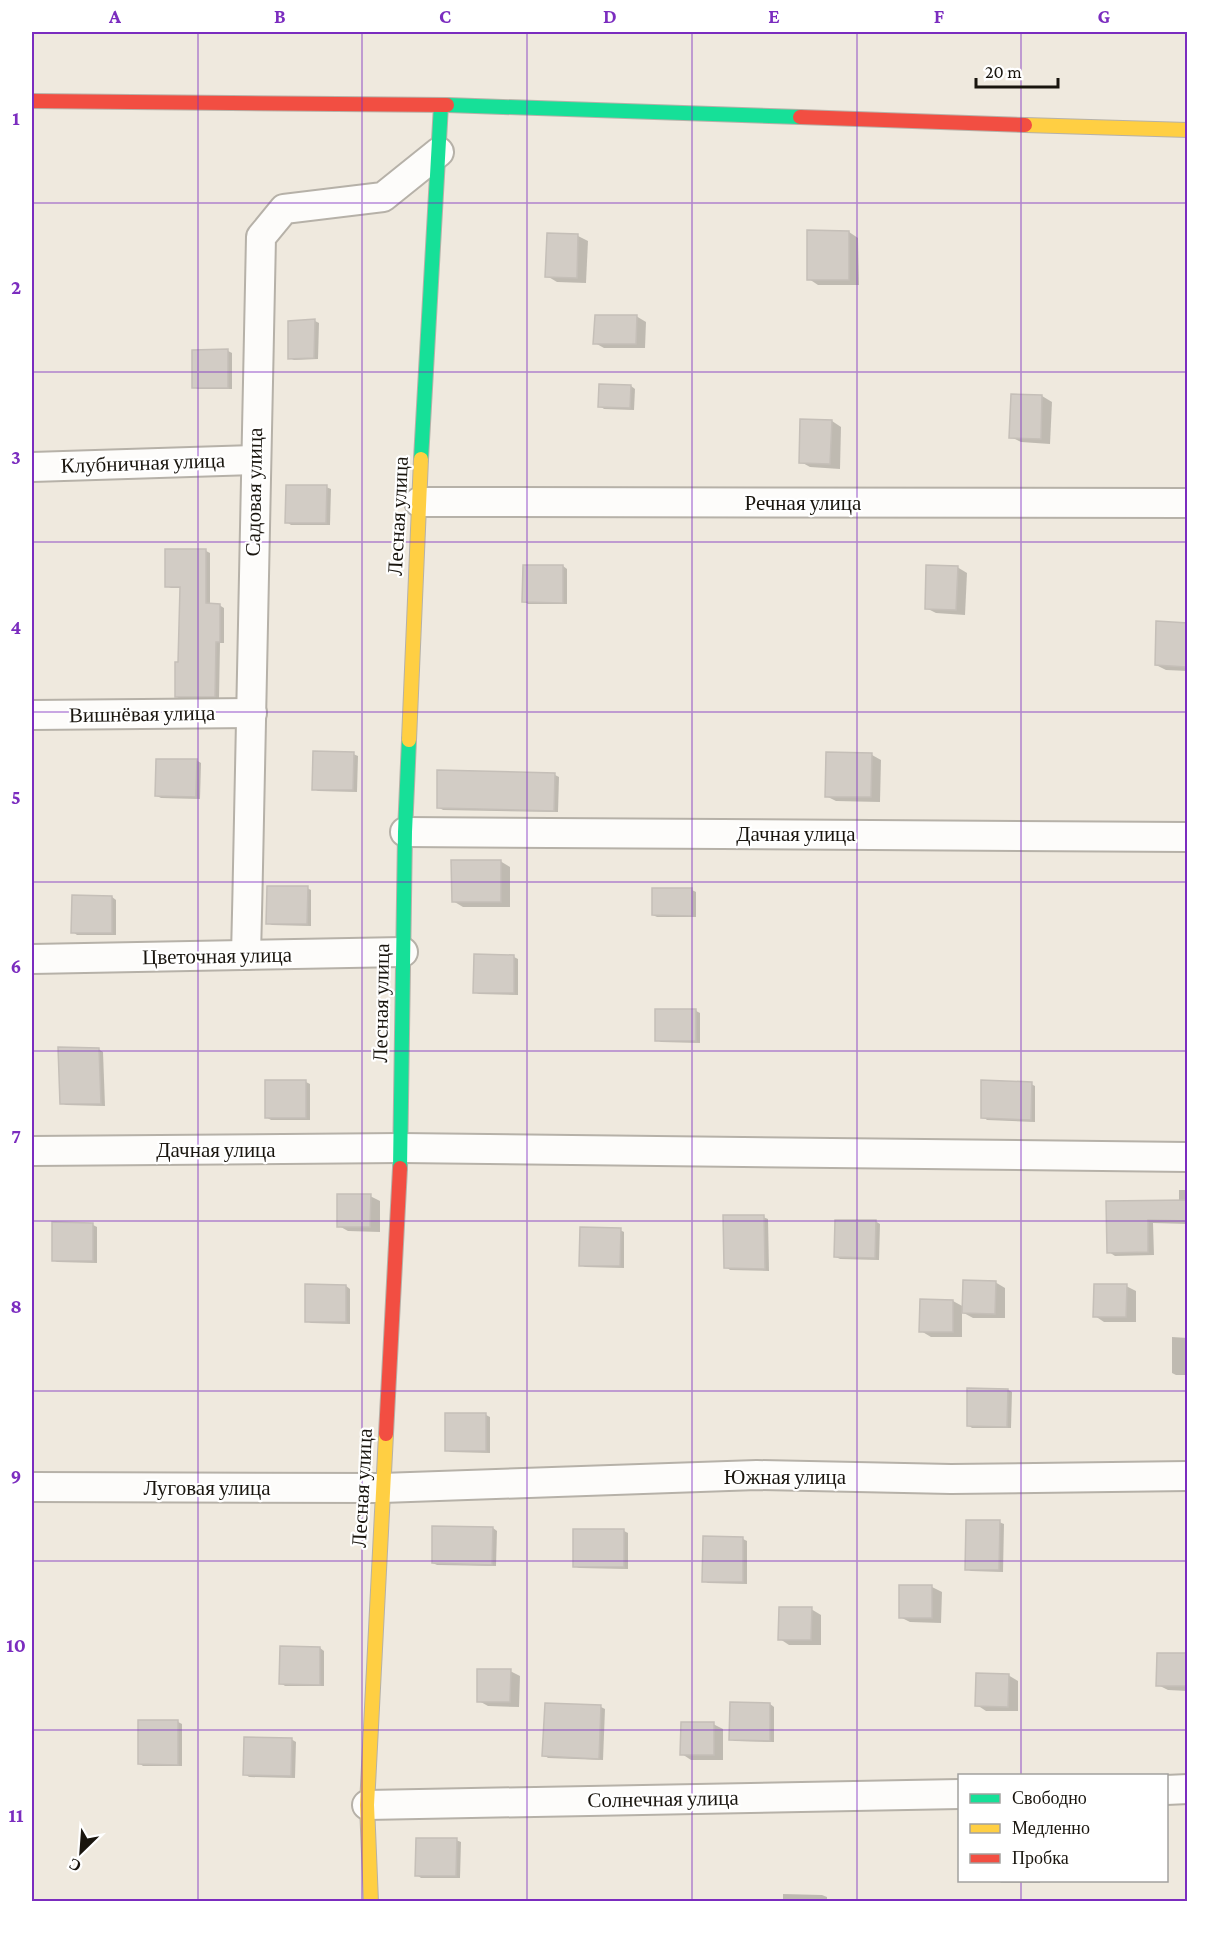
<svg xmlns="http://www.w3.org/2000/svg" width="1219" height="1933" font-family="'Crimson Pro',serif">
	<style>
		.shadow { fill: #0003 }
		.building { fill: #d2ccc5; stroke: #c5bfb8; stroke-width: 1.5 }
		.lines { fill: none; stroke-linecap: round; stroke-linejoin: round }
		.street-casing { stroke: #b6b1a8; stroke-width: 32 }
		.fast-casing { stroke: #b6b1a8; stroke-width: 16 }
		.slow-casing { stroke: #b6b1a8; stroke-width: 16 }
		.jam-casing { stroke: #b6b1a8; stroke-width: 16 }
		.street { stroke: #fdfcfa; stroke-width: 28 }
		.fast { stroke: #16e098; stroke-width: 14 }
		.slow { stroke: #ffcf43; stroke-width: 14 }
		.jam { stroke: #f24e42; stroke-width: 14 }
		.grid { fill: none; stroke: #7b2cbf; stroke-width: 1.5; stroke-opacity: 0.55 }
		.labels { text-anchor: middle; stroke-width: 4.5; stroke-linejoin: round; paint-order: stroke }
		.street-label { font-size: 21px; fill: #19150e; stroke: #fff }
		.neatline { fill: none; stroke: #7b2cbf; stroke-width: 2 }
		.grid-label { font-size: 20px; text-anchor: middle; font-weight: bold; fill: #7b2cbf }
	</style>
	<rect width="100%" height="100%" fill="#efe9de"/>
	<g class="shadow">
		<path d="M849 232 858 238 859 285H818L809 279Z"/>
		<path d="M548 234 578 236 588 241 586 283 557 282 547 276Z"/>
		<path d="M636 316 646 322 645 348H604L595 343Z"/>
		<path d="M315 321 319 323 318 359 294 360 289 358Z"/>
		<path d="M194 351H228L232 353V389H198L193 387Z"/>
		<path d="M631 386 635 389 634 410 604 409 600 406Z"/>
		<path d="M1012 395 1042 396 1052 402 1050 444 1021 442 1011 437Z"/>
		<path d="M832 421 841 427 840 469 810 467 801 462Z"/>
		<path d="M326 487 331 489 330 525H291L287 522Z"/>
		<path d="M206 551 210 553V605H219L224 608V643H220L219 698 180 699 176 696 180 664 181 588H171L166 586Z"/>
		<path d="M524 566H563L567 569V604H528L524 601Z"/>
		<path d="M957 567 967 573 965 615 936 613 926 608Z"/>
		<path d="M1188 624V671L1166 670 1156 665Z"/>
		<path d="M353 754 358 756 357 792 318 791 314 789Z"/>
		<path d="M872 755 881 760 880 802 836 801 826 796Z"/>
		<path d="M196 760 201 763 200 799 161 798 157 796Z"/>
		<path d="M555 775 559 777 558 812 443 810 438 807Z"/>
		<path d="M500 861 510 867V907H463L453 901Z"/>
		<path d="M307 888 311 890V926L272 925 268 923Z"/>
		<path d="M692 890 696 892V917H657L653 915Z"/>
		<path d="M73 896 112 897 116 900V935H77L73 932Z"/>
		<path d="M32 915 33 917V945L32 946Z"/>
		<path d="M514 957 518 959V995L479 994 474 992Z"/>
		<path d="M696 1011 700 1013V1043L661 1042 657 1040Z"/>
		<path d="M98 1049 103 1052 105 1106 66 1105 61 1103Z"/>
		<path d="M306 1082 310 1084V1120H271L266 1117Z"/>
		<path d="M1031 1084 1035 1086V1122L987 1120 983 1117Z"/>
		<path d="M1179 1190H1188V1224L1153 1223 1154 1255 1115 1256 1109 1252 1108 1202 1179 1201Z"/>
		<path d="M370 1196 380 1201V1232L348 1231 339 1226Z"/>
		<path d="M763 1217 768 1219 769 1271 730 1270 726 1267Z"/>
		<path d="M875 1221 880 1224 879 1260 840 1259 836 1257Z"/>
		<path d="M93 1225 97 1227V1263L57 1262 53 1260Z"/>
		<path d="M620 1230 624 1232V1268L585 1267 581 1265Z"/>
		<path d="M995 1282 1005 1288V1318H973L962 1312V1337H931L921 1331 953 1301 964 1307Z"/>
		<path d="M346 1286 350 1289V1324L311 1323 307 1321Z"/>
		<path d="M1126 1286 1136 1291V1322H1104L1095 1316Z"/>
		<path d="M1172 1337 1188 1338V1375H1176L1172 1373Z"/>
		<path d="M1008 1390 1012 1392 1011 1428H972L968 1425Z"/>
		<path d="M486 1415 490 1417V1453L451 1452 446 1450Z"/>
		<path d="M999 1522 1004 1524 1003 1572 971 1571 967 1569Z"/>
		<path d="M493 1528 497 1531 496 1566 437 1565 433 1563Z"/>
		<path d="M575 1530 624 1531 628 1533V1569L579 1568 574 1566Z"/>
		<path d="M743 1539 747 1541V1584L708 1583 704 1581Z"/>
		<path d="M932 1587 942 1592 941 1623 910 1622 900 1617Z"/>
		<path d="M811 1609 821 1615V1645H789L780 1639Z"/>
		<path d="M320 1648 324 1651V1686H285L281 1683Z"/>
		<path d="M1188 1655V1691L1168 1690 1158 1685Z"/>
		<path d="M510 1671 520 1676 519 1707 488 1706 479 1701Z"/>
		<path d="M32 1674 34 1675 33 1711H32Z"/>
		<path d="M1008 1675 1018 1681V1711H986L977 1705Z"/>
		<path d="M731 1704H770L774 1707V1742L735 1741 731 1739Z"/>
		<path d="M601 1707 605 1709 603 1760 548 1758 544 1755Z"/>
		<path d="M178 1722 182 1724V1766H143L139 1763Z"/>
		<path d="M713 1724 723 1729V1760H691L682 1754Z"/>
		<path d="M291 1739 296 1742 295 1778 249 1777 245 1774Z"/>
		<path d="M456 1840 461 1842 460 1878H421L417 1875Z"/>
		<path d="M997 1880H1040V1883H1001Z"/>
		<path d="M783 1894 822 1895 827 1897V1902H783Z"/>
	</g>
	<g class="building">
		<path d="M807 230 849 231V280H807Z"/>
		<path d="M547 233 578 234 577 278 545 277Z"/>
		<path d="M595 315H637L636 344H593Z"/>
		<path d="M315 319 314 358 288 359V321Z"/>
		<path d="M228 349V388H192V350Z"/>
		<path d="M599 384 631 385 630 408 598 407Z"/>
		<path d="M1011 394 1042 395 1041 439 1009 438Z"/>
		<path d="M800 419 832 420 830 464 799 463Z"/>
		<path d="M286 485H327L326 523H285Z"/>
		<path d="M165 549H206V603L220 604V642H216L215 697H175V662H178L180 587H165Z"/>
		<path d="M523 565H563V603L522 602Z"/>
		<path d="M926 565 958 566 956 610 925 609Z"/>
		<path d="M1156 621 1188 623 1187 667 1155 665Z"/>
		<path d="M313 751 354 752 353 790H312Z"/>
		<path d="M826 752 872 753 871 797H825Z"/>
		<path d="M156 759H197L196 797 155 796Z"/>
		<path d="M437 770 555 773 554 811 437 808Z"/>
		<path d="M451 860H501V902H452Z"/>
		<path d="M267 886H308L307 924H266Z"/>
		<path d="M652 888H692V916L652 915Z"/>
		<path d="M72 895 112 896V933H71Z"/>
		<path d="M474 954 514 955V993H473Z"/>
		<rect x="655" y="1009" width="41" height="32"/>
		<path d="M58 1047 99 1048 101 1104H60Z"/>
		<rect x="265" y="1080" width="41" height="38"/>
		<path d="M981 1080 1032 1082 1031 1120 981 1118Z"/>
		<path d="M337 1194H371L370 1227H337Z"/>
		<path d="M1188 1200V1221L1148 1220V1252L1107 1253 1106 1201Z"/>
		<path d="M723 1215H764L765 1269 724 1268Z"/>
		<path d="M835 1220H876L875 1258 834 1257Z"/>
		<path d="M52 1222 93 1223V1261H52Z"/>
		<path d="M580 1227 621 1228 620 1266H579Z"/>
		<path d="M963 1280 996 1281 995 1314 962 1313Z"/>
		<path d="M305 1284 346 1285V1322H305Z"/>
		<path d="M1094 1284H1127L1126 1317H1093Z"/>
		<path d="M920 1299 953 1300V1332H919Z"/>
		<path d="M967 1388 1008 1389 1007 1427 967 1426Z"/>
		<rect x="445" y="1413" width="41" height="38"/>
		<path d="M966 1520H1000L999 1570H965Z"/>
		<path d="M432 1526 493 1527 492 1565 432 1563Z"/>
		<rect x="573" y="1529" width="51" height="38"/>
		<path d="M703 1536 743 1537V1582H702Z"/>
		<rect x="899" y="1585" width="33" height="33"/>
		<path d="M779 1607H812L811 1640H778Z"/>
		<path d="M280 1646 320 1647V1685L279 1684Z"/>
		<path d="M1157 1653H1188V1686H1156Z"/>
		<path d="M477 1669H511L510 1702H477Z"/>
		<path d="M976 1673 1009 1674 1008 1707 975 1706Z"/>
		<path d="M730 1702 770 1703V1741L729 1740Z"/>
		<path d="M545 1703 601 1705 599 1759 542 1756Z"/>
		<path d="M138 1720H178V1765L138 1764Z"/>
		<path d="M681 1722H714V1755H680Z"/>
		<path d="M244 1737 292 1738 291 1776 243 1775Z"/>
		<path d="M416 1838H457L456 1876H415Z"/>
	</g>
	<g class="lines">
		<defs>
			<g id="street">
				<path d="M32 467 254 460"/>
				<path d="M419 502 1188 503"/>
				<path d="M32 715 252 713"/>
				<path d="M405 832 1188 837"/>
				<path d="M246 955C252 716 254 477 261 237L284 209 383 197 439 152"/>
				<path d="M32 959 403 952"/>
				<path d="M32 1151 401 1148 1188 1157"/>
				<path d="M32 1487 382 1488 757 1475 951 1479 1188 1476"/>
				<path d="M1166 1790 1188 1789"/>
				<path d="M367 1805 960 1794"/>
			</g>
			<g id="fast">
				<path d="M447 105 800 117"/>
				<path d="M421 459 441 105"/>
				<path d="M400 1168 405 832 409 740"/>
			</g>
			<g id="slow">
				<path d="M1025 125 1188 130"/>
				<path d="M409 740 421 459"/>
				<path d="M371 1902 367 1805 386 1434"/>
			</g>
			<g id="jam">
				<path d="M32 101 447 105"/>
				<path d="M800 117 1025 125"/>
				<path d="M386 1434 400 1168"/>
			</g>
		</defs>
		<use href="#street" class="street-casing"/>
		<use href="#fast" class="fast-casing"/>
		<use href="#slow" class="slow-casing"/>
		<use href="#jam" class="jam-casing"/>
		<use href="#street" class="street"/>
		<use href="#fast" class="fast"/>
		<use href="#slow" class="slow"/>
		<use href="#jam" class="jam"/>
	</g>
	<path class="grid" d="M198 32V1902M362 32V1902M527 32V1902M692 32V1902M857 32V1902M1021 32V1776M32 203H1188M32 372H1188M32 542H1188M32 712H1188M32 882H1188M32 1051H1188M32 1221H1188M32 1391H1188M32 1561H1188M32 1730H1188M1021 1880V1902"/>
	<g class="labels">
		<g class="street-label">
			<text transform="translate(143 463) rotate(-2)" y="7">Клубничная улица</text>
			<text transform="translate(254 492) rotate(-89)" y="7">Садовая улица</text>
			<text x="803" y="510">Речная улица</text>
			<text transform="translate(398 516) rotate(-87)" y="7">Лесная улица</text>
			<text transform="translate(142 714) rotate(-1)" y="7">Вишнёвая улица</text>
			<text x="796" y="841">Дачная улица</text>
			<text transform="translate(217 956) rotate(-1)" y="7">Цветочная улица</text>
			<text transform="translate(381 1003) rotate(-89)" y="7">Лесная улица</text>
			<text x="216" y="1157">Дачная улица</text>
			<text x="785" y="1484">Южная улица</text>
			<text x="207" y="1495">Луговая улица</text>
			<text transform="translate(362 1488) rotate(-87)" y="7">Лесная улица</text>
			<text transform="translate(663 1799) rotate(-1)" y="7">Солнечная улица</text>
		</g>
	</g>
	<rect width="1219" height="1933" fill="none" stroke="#ffffff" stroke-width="66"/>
	<rect x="958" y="1774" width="210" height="108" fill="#ffffff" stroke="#a3a19f" stroke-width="1.5"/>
	<rect x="970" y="1794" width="30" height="9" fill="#16e098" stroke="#a3a19f" stroke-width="1.5"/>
	<text x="1012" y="1804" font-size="18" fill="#19150e">Свободно</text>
	<rect x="970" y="1824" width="30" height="9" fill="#ffcf43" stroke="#a3a19f" stroke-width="1.5"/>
	<text x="1012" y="1834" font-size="18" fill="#19150e">Медленно</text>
	<rect x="970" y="1854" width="30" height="9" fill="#f24e42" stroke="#a3a19f" stroke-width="1.5"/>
	<text x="1012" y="1864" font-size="18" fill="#19150e">Пробка</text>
	<g transform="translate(81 1852) rotate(205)" stroke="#ffffff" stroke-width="4.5" paint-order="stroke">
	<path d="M0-4.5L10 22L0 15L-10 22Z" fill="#19150e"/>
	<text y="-9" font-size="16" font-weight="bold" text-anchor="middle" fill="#19150e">С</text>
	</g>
	<path d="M976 78v9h82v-9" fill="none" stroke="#19150e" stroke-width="3"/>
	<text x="985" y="78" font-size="18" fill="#19150e" stroke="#ffffff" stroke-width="4.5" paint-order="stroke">20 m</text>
	<rect x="33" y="33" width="1153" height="1867" class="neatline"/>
	<g class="grid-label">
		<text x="115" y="23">A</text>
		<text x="280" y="23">B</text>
		<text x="445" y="23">C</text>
		<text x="610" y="23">D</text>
		<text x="774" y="23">E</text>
		<text x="939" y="23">F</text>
		<text x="1104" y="23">G</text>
		<text x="16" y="125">1</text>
		<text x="16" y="294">2</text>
		<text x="16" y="464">3</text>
		<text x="16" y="634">4</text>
		<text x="16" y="804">5</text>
		<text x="16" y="973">6</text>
		<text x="16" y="1143">7</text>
		<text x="16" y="1313">8</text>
		<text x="16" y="1483">9</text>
		<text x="16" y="1652">10</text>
		<text x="16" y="1822">11</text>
	</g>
</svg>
